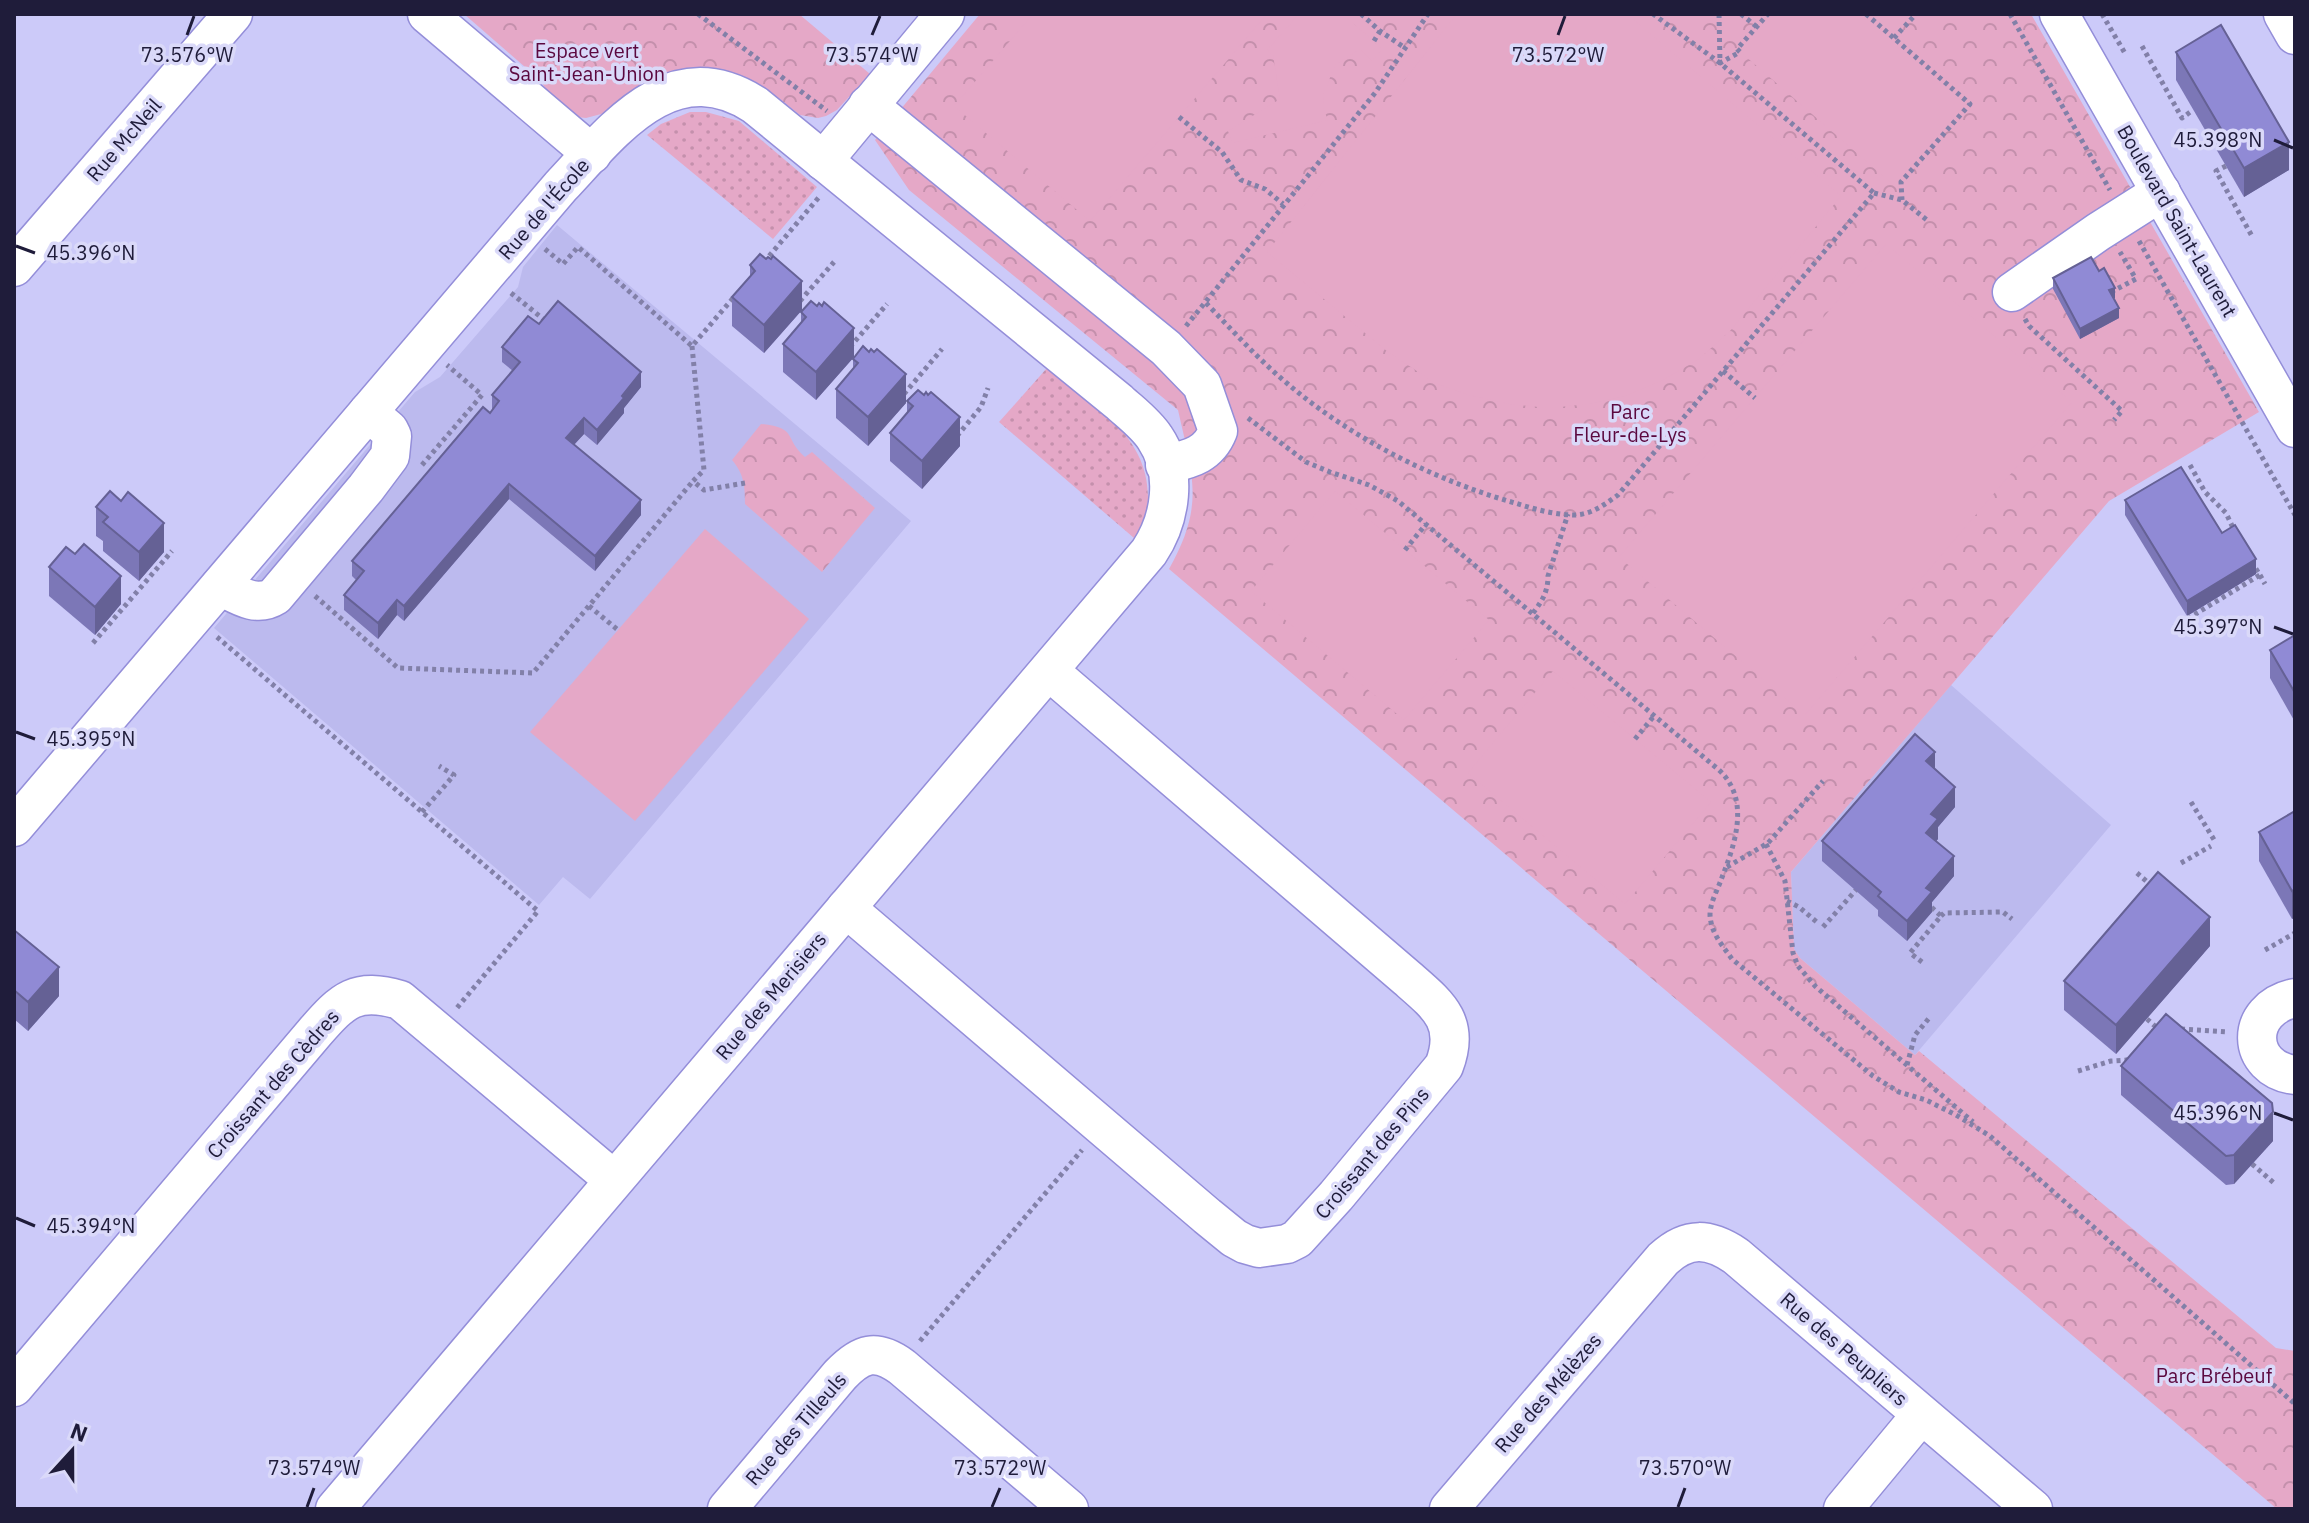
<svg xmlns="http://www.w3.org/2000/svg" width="2309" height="1523" font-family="'IBM Plex Sans',sans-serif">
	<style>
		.built { fill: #bcbaee }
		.grass { fill: url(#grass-dots) }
		.park { fill: url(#park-crowns) }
		.garden { fill: #e5a8c7 }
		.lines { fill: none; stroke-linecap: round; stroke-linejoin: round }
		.minor-casing { stroke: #948ed9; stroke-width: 41 }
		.path { stroke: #8280a8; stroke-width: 5; stroke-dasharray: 4 4; stroke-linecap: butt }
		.minor { stroke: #fff; stroke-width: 38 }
		.wall { fill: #7c77b7 }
		.shaded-wall { fill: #656195 }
		.building { fill: #908ad5; stroke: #656195; stroke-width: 2 }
		.ticks { fill: none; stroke: #1f1c3a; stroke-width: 3 }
		.labels { text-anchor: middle; stroke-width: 7; stroke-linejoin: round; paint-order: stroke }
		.park-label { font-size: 20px; fill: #5b083f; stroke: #dad9f9 }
		.street-label { font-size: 20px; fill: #1f1c3a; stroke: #dad9f9 }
		.ticks-label { font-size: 20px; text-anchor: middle; fill: #1f1c3a; stroke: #dad9f9; stroke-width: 7; stroke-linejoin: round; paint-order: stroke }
	</style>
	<defs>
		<pattern id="grass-dots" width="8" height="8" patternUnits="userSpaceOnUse" patternTransform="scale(2)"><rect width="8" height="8" fill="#e5a8c7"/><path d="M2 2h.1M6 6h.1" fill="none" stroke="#c490ac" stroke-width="1.8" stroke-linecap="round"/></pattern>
		<pattern id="park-crowns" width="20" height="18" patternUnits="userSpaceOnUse" patternTransform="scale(2)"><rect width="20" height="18" fill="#e5a8c7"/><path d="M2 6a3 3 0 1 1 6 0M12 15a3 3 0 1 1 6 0" fill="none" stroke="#c490ac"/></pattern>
	</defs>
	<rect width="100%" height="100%" fill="#cccaf9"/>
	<g class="built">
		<path d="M557 225 911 521 590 899 563 877 539 905 214 628 415 392 440 377 518 287 523 267Z"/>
		<path d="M1951 685 2111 825 1915 1055 1800 958 1794 949 1791 872Z"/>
	</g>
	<g class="grass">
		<path d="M690 112H706L739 121 817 187 773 239 647 135 661 124Z"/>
		<path d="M1047 368C1091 403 1148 434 1148 497 1148 513 1144 526 1134 538L999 422Z"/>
	</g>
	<g class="park">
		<path d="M464 14H799L870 74 837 110 826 116 818 118 800 115 777 97 748 80 735 74 702 69 686 70 653 78 636 88 605 113 586 118 577 117 551 97 540 80Z"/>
		<path d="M980 14H2031L2259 412 2109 501 1791 872 1794 949 1800 958 1915 1055 1919 1051 2276 1348 2295 1351V1509H2277L1169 569C1205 505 1193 477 1178 410L909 190 875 140Z"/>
		<path d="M761 424C799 428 783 438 805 457L812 452 875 508 822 572 745 504C745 486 744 474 732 460Z"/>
	</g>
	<g class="garden">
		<path d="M1033 14H1267L1090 221 954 106Z"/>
		<path d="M1299 14H1343L1382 49 1372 61 1360 49 1335 65 1324 93 1323 108 1328 120 1232 143 1228 131 1280 99 1273 55 1267 50Z"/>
		<path d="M1457 14H1627L1841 196 1730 331 1699 359 1663 380 1625 396 1589 404 1549 408 1509 404 1469 395 1435 383 1388 352 1267 252Z"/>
		<path d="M1768 14H1866L1970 104 1897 188 1737 49Z"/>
		<path d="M1886 244 2072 402 1805 715 1619 557Z"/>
		<path d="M1335 491 1489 620 1404 720 1251 591Z"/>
		<path d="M705 529 809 619 635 821 530 732Z"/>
		<path d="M1553 671 1711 802 1625 904 1468 773Z"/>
	</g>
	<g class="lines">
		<defs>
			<g id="minor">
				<path d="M427 14 592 154"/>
				<path d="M2059 14 2295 428"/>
				<path d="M2283 14 2295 35"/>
				<path d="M868 105 1166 348 1202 385 1218 431C1208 456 1189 459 1165 465"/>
				<path d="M823 161 945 14"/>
				<path d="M14 267 233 14"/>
				<path d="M2012 292 2098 232 2161 192"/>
				<path d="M220 586C238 595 256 608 275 596L366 488 390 456 392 436 389 430 368 412"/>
				<path d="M14 827 561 186C613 131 671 51 755 105L1119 402C1131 413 1146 424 1155 438 1178 472 1171 519 1149 552L335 1509"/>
				<path d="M846 908 1207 1216 1234 1238 1245 1244 1259 1248 1287 1244 1297 1239 1336 1196 1444 1066C1461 1022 1438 1005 1407 978L1049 671"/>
				<path d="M2295 998C2243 1009 2246 1069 2295 1075"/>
				<path d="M14 1387 315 1032C343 1000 356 987 400 1000L614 1180"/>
				<path d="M727 1509 840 1375C861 1353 876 1348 902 1367L1069 1509"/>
				<path d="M1449 1509 1663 1259C1688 1236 1709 1238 1736 1256L2033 1509"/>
				<path d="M1843 1509 1921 1415"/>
			</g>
		</defs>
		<use href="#minor" class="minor-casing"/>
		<g class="path">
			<path d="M698 14 827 111"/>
			<path d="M1361 14 1380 31 1405 48"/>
			<path d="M1719 14 1720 63 1740 52 1737 49 1768 14"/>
			<path d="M1741 14 1757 27"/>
			<path d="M1866 14 1970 104 1901 182 1902 200"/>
			<path d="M2010 14 2110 190"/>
			<path d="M2102 14 2126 55"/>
			<path d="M1894 38 1916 14"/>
			<path d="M1374 41 1380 31"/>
			<path d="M2142 46 2182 118 2193 110"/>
			<path d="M1179 117 1222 152 1241 180 1265 189 1283 204"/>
			<path d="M2226 166 2216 171 2253 238"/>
			<path d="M1874 193 1902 200 1927 220"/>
			<path d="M2139 241 2295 515"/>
			<path d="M545 249 563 264 578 247 692 346 734 297"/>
			<path d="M764 262 820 196"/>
			<path d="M2111 292 2136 279 2120 252"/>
			<path d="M511 293 547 322"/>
			<path d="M800 301 834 262"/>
			<path d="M1206 303C1233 331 1259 360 1289 385 1353 439 1434 480 1515 503 1534 509 1555 515 1575 515 1593 514 1605 504 1618 495L1874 193 1720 63 1653 14"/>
			<path d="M2025 319 2029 326 2122 411 2114 420"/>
			<path d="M1186 326 1375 93 1428 14"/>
			<path d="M692 346 704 470 693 481 704 490 745 483"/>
			<path d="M850 347 887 304"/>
			<path d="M1723 371 1755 398"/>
			<path d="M904 394 942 349"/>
			<path d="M1248 418 1306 462 1330 472 1369 485 1398 501 1719 770C1751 800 1735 844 1721 880 1717 891 1710 903 1710 915 1711 933 1722 945 1732 959L1873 1076 1899 1092 1926 1100 1956 1115 1990 1136 2295 1404"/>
			<path d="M957 436 981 407 988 388"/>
			<path d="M422 465 482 395 447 365"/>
			<path d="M2190 465 2205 492 2226 513 2234 530"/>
			<path d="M1405 550 1426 524"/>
			<path d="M2260 575 2265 584"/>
			<path d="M315 596 398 668 533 673 693 481"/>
			<path d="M589 606 618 630"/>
			<path d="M1533 613C1542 601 1548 592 1548 576L1568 514"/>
			<path d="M2174 627 2260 575 2254 566"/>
			<path d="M217 637 538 911 456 1009"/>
			<path d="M93 643 172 551"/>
			<path d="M1635 739 1654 716"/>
			<path d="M2191 802 2216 843"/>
			<path d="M422 812 454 775 439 766"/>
			<path d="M1766 844 1785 881 1793 953 1798 966 1815 986 1973 1122"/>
			<path d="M2181 863 2211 846"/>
			<path d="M1727 867 1768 843 1823 781"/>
			<path d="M2137 873 2152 886"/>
			<path d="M1787 901 1799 907 1818 923"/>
			<path d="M1941 916 1944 913 2003 912 2012 919"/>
			<path d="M1823 927 1856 890"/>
			<path d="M2265 950 2295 933"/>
			<path d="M1922 962 1910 953 1941 916 1929 905"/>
			<path d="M2147 1019 2156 1027 2153 1031"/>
			<path d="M2181 1029 2227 1032"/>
			<path d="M1907 1065 1915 1035 1930 1017"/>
			<path d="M2078 1071 2111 1061 2127 1060 2130 1057"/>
			<path d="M2252 1164 2274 1183"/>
			<path d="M920 1341 1082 1150"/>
		</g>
		<use href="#minor" class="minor"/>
	</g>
	<g class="wall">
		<path d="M2176 52 2289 170 2244 197 2176 80Z"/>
		<path d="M766 259 802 310 764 353 732 326V297L750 277V265Z"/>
		<path d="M2053 278 2115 298H2114L2119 318 2080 339 2053 289Z"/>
		<path d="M801 312 854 357 816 400 783 372V344L801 324Z"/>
		<path d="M539 324 641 387 624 408V413L597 445 584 434 574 445 641 515 595 571 509 499 404 621 397 615 378 639 344 610V595L356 580 352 576V561L490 413 492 410V395L513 371 502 362V347Z"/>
		<path d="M853 359 906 403 868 446 836 418V389L853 369Z"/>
		<path d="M907 401 960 446 922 489 890 461V433L907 413Z"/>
		<path d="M2125 500 2222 533 2256 574 2187 616 2125 515Z"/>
		<path d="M96 507 164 552 139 581 103 551V541L96 536Z"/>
		<path d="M49 567 121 604 95 635 49 596Z"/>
		<path d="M2295 635V722L2270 678V650Z"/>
		<path d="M1935 769 1955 807 1938 827V839L1936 841 1954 876 1932 902V912L1907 941 1878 916V910L1822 861V841Z"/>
		<path d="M2295 811 2292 919 2259 861V832Z"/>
		<path d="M14 930 59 996 28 1031 14 1019Z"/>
		<path d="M2210 946 2116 1054 2064 1010V981Z"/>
		<path d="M2121 1066 2273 1141 2234 1184 2226 1185 2121 1095Z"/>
	</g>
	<g class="shaded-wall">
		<path d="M2289 142V170L2244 197V168Z"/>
		<path d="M802 281V310L764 353V325Z"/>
		<path d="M2115 288V298L2109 301V290Z"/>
		<path d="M2119 308V318L2080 339V329Z"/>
		<path d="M854 328V357L816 400V372Z"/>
		<path d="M641 372V387L624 408V413L597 445V430Z"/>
		<path d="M906 374V403L868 446V417Z"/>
		<path d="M960 417V446L922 489V461Z"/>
		<path d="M584 418V434L566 453V438Z"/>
		<path d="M509 484V499L404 621V606Z"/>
		<path d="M641 500V515L595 571V556Z"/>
		<path d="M164 523V552L139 581V552Z"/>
		<path d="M2256 559V574L2187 616V601Z"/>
		<path d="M121 576V604L95 635V607Z"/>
		<path d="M397 600V615L378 639V623Z"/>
		<path d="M1935 752V772L1926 761Z"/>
		<path d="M1955 787V807L1938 827V839L1926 853V833L1931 814Z"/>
		<path d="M1954 856V876L1932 902V912L1907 941V921L1926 888Z"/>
		<path d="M2295 889V918L2292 919V891Z"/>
		<path d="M2210 917V946L2116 1054V1025Z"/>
		<path d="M59 967V996L28 1031V1002Z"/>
		<path d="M2273 1112V1141L2234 1184V1155Z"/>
	</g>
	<g class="building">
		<path d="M2221 25 2289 142 2244 168 2176 52Z"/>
		<path d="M760 254 766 259 768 257 771 259 773 256 802 281 764 325 732 297 755 271 750 265Z"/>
		<path d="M2091 257 2099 271 2104 268 2115 288 2109 290 2119 308 2080 329 2053 278Z"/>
		<path d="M558 301 641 372 622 396 624 398 597 430 584 418 566 438 641 500 595 556 509 484 404 606 397 600 378 623 344 595 364 571 352 561 483 407 490 413 499 401 492 395 520 362 502 347 528 316 539 324Z"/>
		<path d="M811 301 817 306 819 303 822 306 824 302 854 328 816 372 783 344 806 317 801 312Z"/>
		<path d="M863 346 869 352 871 349 874 352 877 349 906 374 868 417 836 389 858 363 853 359Z"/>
		<path d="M918 390 924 395 926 392 928 395 931 392 960 417 922 461 890 433 913 406 907 401Z"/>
		<path d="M2181 467 2222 533 2235 525 2256 559 2187 601 2125 500Z"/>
		<path d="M110 491 121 501 128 492 164 523 139 552 103 522 108 517 96 507Z"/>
		<path d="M84 544 121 576 95 607 49 567 66 547 75 554Z"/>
		<path d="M2295 635V693L2270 650Z"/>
		<path d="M1915 734 1935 752 1926 761 1955 787 1931 814 1938 819 1926 833 1954 856 1926 888 1932 892 1907 921 1878 896 1881 892 1822 841Z"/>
		<path d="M2295 811V889L2292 891 2259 832Z"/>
		<path d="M2158 872 2210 917 2116 1025 2064 981Z"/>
		<path d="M14 930 59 967 28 1002 14 990Z"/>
		<path d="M2166 1014 2272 1103 2273 1112 2234 1155 2226 1156 2121 1066Z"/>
	</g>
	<path class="ticks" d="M187 35 194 16M872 35 880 16M1558 35 1565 16M2274 140 2293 148M16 246 35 253M2274 627 2293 634M16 732 35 739M2274 1113 2293 1120M16 1218 35 1226M307 1507 314 1488M992 1507 1000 1488M1678 1507 1685 1488"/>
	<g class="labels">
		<g class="park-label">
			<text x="587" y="58">Espace vert<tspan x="587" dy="23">Saint-Jean-Union</tspan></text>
			<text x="1630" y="419">Parc<tspan x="1630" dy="23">Fleur-de-Lys</tspan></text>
			<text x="2214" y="1383">Parc Brébeuf</text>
		</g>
		<g class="street-label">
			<text transform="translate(124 140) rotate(-49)" y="7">Rue McNeil</text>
			<text transform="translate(544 209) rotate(-49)" y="7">Rue de l'École</text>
			<text transform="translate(2177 221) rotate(60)" y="7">Boulevard Saint-Laurent</text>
			<text transform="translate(771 996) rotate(-50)" y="7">Rue des Merisiers</text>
			<text transform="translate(273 1084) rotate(-49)" y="7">Croissant des Cèdres</text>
			<text transform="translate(1372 1153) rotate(-50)" y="7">Croissant des Pins</text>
			<text transform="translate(1844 1349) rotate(41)" y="7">Rue des Peupliers</text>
			<text transform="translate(1548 1393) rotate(-49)" y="7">Rue des Mélèzes</text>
			<text transform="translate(796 1429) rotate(-49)" y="7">Rue des Tilleuls</text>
		</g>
	</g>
	<g class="ticks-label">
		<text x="187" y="62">73.576°W</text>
		<text x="872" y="62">73.574°W</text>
		<text x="1558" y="62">73.572°W</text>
		<text x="2218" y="147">45.398°N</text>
		<text x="91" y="260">45.396°N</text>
		<text x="2218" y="634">45.397°N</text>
		<text x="91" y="746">45.395°N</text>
		<text x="2218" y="1120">45.396°N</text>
		<text x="91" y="1233">45.394°N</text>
		<text x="314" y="1475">73.574°W</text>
		<text x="1000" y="1475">73.572°W</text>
		<text x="1685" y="1475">73.570°W</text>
	</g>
	<rect width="2309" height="1523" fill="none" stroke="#1f1c3a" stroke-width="32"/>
	<g transform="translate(72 1451) rotate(21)" stroke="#dad9f9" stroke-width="6" paint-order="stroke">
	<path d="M0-6L14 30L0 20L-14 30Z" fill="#1f1c3a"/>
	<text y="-12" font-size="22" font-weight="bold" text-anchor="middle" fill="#1f1c3a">N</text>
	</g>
</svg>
